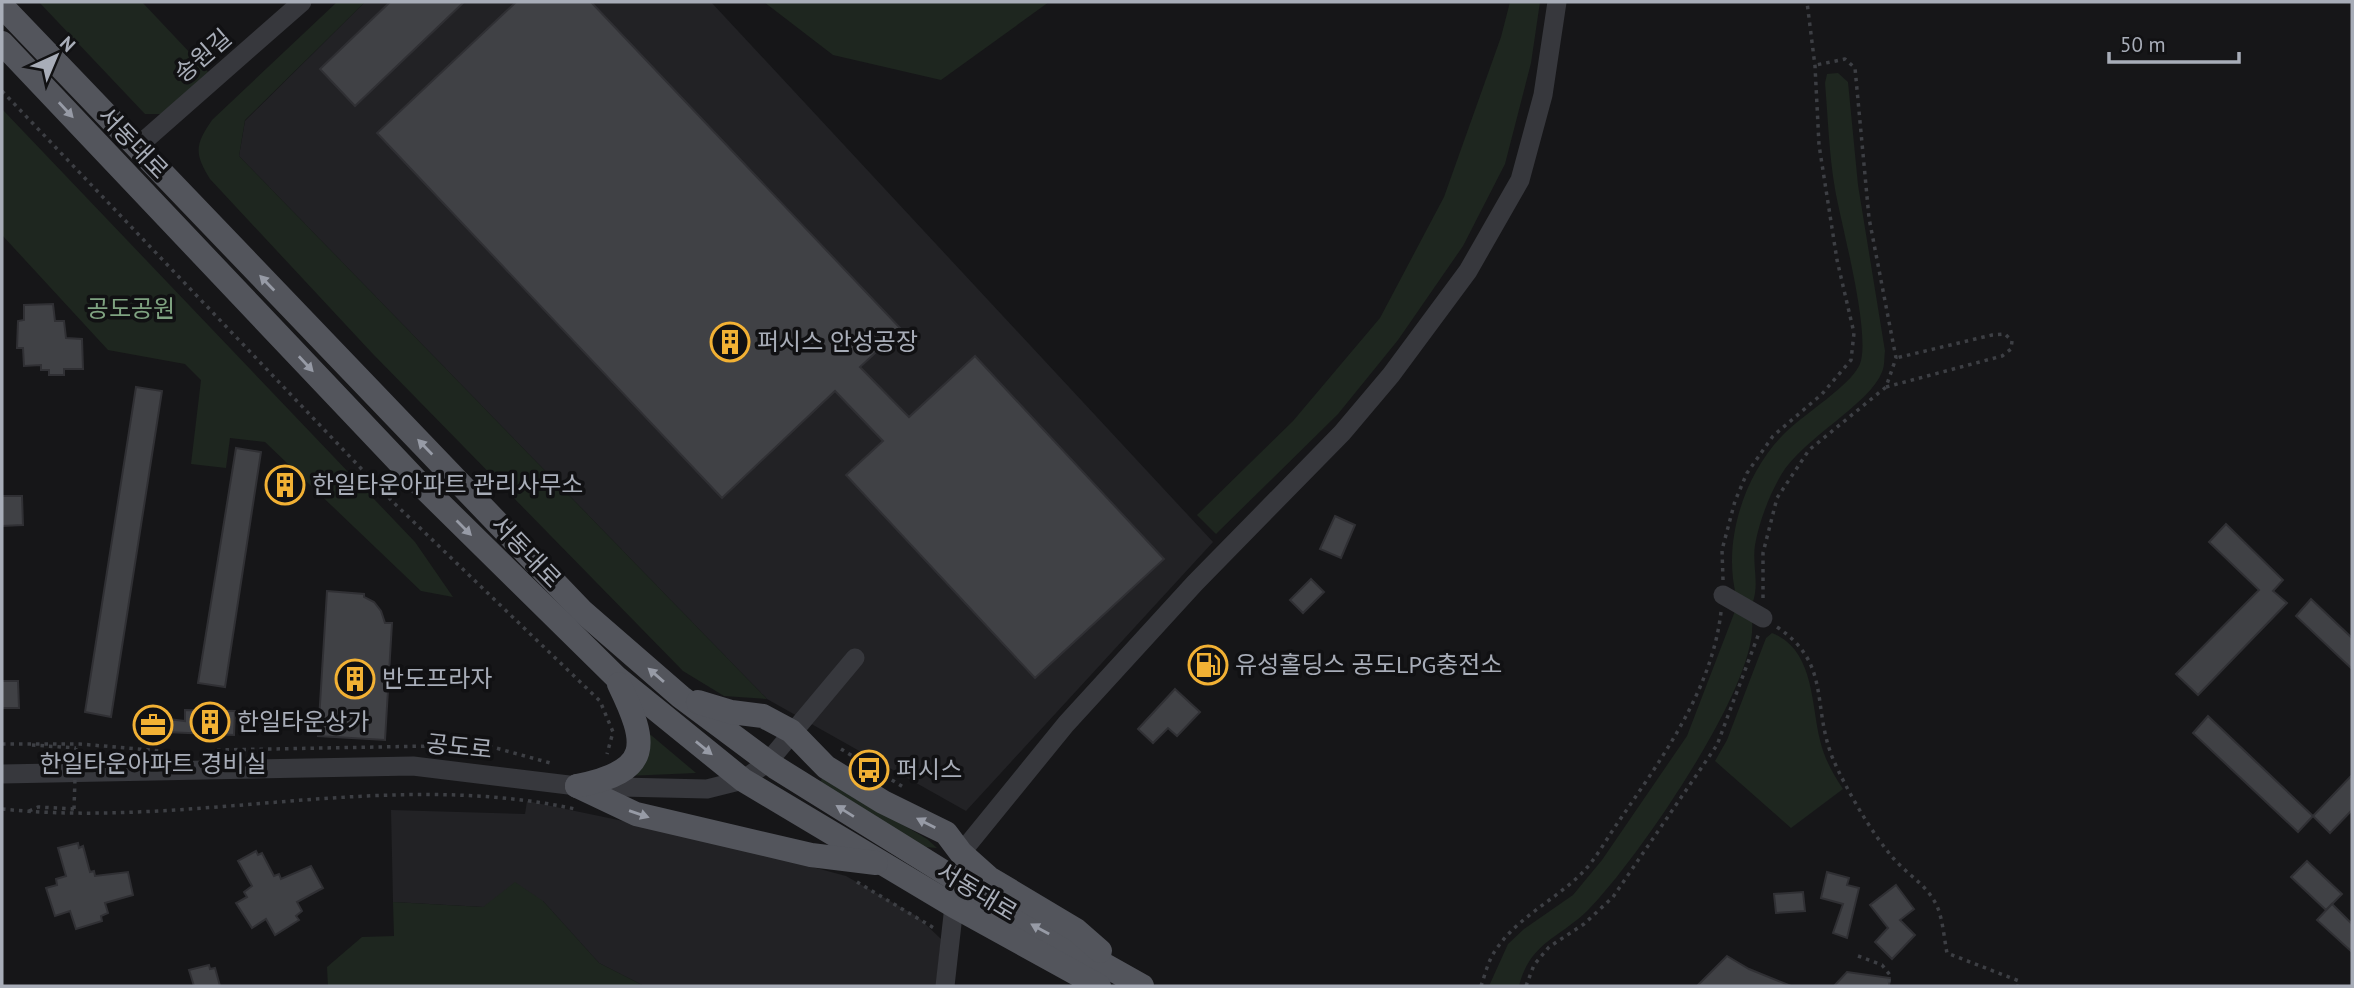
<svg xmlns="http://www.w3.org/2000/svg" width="2354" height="988" font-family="'PT Sans','Noto Sans KR',sans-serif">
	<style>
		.built { fill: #222225 }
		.green { fill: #1e261f }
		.building { fill: #404145; stroke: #303034; stroke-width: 2 }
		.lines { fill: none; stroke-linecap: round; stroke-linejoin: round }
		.path { stroke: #3d3f44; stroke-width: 3.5; stroke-dasharray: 3.5 5; stroke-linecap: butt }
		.minor { stroke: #37383d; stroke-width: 19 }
		.major { stroke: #53555c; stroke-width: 24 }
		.path-bridge { stroke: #3d3f44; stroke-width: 3.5; stroke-dasharray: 3.5 5; stroke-linecap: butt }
		.oneway { fill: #979ba6 }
		.labels { text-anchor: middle; stroke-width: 7; stroke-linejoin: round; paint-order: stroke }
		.street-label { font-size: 24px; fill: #a8adb8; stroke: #111113 }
		.park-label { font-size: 24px; fill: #7fa381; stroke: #111113 }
		.poi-label { font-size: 24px; fill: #a8adb8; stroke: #111113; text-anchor: start }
	</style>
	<rect width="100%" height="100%" fill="#161618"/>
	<g class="built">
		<path d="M365 2H711L1213 542 966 811 767 699 239 156 245 121Z"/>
		<path d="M527 801 700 837 846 876 918 917 941 939 936 986H644L599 963 543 901 483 907 393 902 391 810 525 814Z"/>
	</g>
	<g class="green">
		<path d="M39 2H142L208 72 163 114H145Z"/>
		<path d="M337 2H365L245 120 239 156 767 699 724 696 683 671 372 353 210 179C194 153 195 145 212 120Z"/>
		<path d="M764 2H1049L941 80 833 55Z"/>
		<path d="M1510 2H1540L1531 63 1505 164 1463 246 1398 340 1338 414 1216 534 1197 515 1293 421 1380 318 1444 197 1501 37Z"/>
		<path d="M1838 73 1848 82 1858 185 1885 351C1884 357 1885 366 1882 372 1870 404 1803 438 1781 475 1769 496 1759 522 1755 545 1752 565 1760 585 1752 604L1736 595C1722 539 1746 469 1788 430 1806 413 1849 386 1859 366 1873 339 1841 224 1835 189 1829 154 1828 118 1825 83L1827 74Z"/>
		<path d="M2 109 415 542 453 597 421 591 265 442 230 438 226 468 191 464 201 380 185 364 108 350 2 235Z"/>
		<path d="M1735 611 1752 621C1759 685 1634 864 1588 910 1560 938 1530 942 1519 986H1489L1508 944 1524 929 1573 895 1602 860 1687 736Z"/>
		<path d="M1772 633C1814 649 1811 703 1820 740 1824 758 1833 774 1843 789L1791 828 1715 761 1727 740 1766 638Z"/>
		<path d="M639 725 696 773 626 776Z"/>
		<path d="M823 777 927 839 937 848 926 847 818 785Z"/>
		<path d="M515 882 543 901 599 963 644 986H328L327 967 362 937 394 936 393 902 483 907Z"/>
	</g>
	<g class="building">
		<path d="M390 2H464L355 106 320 69Z"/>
		<path d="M516 2H591L901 329 860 367 909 417 975 356 1164 559 1035 678 846 475 883 441 835 391 722 498 377 133Z"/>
		<path d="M53 304 55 321H64L66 338 82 339 83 369H64V375H49V370H41V365L24 366 23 348H17L18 321 24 320V305Z"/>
		<path d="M136 387 162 391 111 717 85 712Z"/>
		<path d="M236 448 261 452 225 687 198 683Z"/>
		<path d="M280 466 304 490 290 503 266 480Z"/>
		<path d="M2 496H22L23 525 2 526Z"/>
		<path d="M1335 516 1355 525 1341 558 1320 549Z"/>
		<path d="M2226 524 2283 580 2273 591 2287 603 2198 695 2176 674 2259 590 2209 542Z"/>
		<path d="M1311 579 1324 592 1303 613 1290 600Z"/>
		<path d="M327 591 364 594V597L374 602 381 611 385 623H392L385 740 318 736Z"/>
		<path d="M2311 599 2352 638V669L2296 616Z"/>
		<path d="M2 681H18L19 708H2Z"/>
		<path d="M1175 689 1200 712 1177 736 1168 728 1153 743 1138 729Z"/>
		<path d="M185 710 235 711 234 735 142 731 143 716 185 721Z"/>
		<path d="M2208 716 2313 816 2298 832 2193 733Z"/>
		<path d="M2352 775V810L2330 833 2313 816Z"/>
		<path d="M78 843 79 848 83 846 90 872 94 871 95 876 128 872 133 895 105 903 108 913 101 916 102 921 76 929 70 911 55 916 46 888 57 885 56 879 66 876 58 848Z"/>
		<path d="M256 851 258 855 262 853 274 876 279 874 281 879 311 866 323 888 297 902 302 911 296 916 299 920 275 935 266 919 252 928 236 903 247 897 244 892 252 886 238 861Z"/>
		<path d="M2307 861 2342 894 2326 910 2291 877Z"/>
		<path d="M1827 872 1849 878 1847 885 1859 888 1847 938 1833 933 1843 904 1821 898Z"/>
		<path d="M1896 885 1914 909 1900 920 1915 935 1892 959 1875 942 1888 928 1870 905Z"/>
		<path d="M1803 892 1805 911 1776 913 1774 894Z"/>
		<path d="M2332 904 2352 924V952L2317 920Z"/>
		<path d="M1727 956 1749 969 1791 986H1697Z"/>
		<path d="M209 965 210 969 215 968 220 986H194L189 970Z"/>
		<path d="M1847 972 1890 978 1889 986H1834Z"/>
	</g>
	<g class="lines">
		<g class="path">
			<path d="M2 91 393 502 600 701 613 732 607 754"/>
			<path d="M1886 387 2002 356 2011 349 2012 341 2005 334 1992 335 1896 358"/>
			<path d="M1723 580 1722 550 1735 501 1747 473 1773 436 1822 394 1851 360 1854 333 1837 260 1819 145 1815 66 1807 2"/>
			<path d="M1763 598V553L1777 498 1809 450 1886 387 1896 358 1869 218 1855 68 1845 59 1816 65"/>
			<path d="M1777 627C1832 664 1811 705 1833 759 1846 789 1872 834 1894 859 1909 876 1927 885 1937 906 1943 920 1944 938 1947 953L2019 981 2018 986"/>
			<path d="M2 744H80L161 751"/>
			<path d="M32 745 76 748"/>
			<path d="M841 749 905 788"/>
			<path d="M217 750 485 745 554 764"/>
			<path d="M2 809C192 829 387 768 575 809"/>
			<path d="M29 811 38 807 74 809"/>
			<path d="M857 882 934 928"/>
			<path d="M1858 956 1882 965 1890 975 1888 986"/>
			<path d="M1481 986C1485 975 1488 961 1495 951 1517 917 1554 901 1582 873 1596 859 1607 838 1619 821 1662 758 1712 690 1721 612"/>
			<path d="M1526 986 1534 965 1549 947 1584 924 1613 897 1717 745 1759 633"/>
		</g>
		<g class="minor">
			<path d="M137 147 302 2"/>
			<path d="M1723 595 1763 618"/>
			<path d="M2 774 413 766 577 786 707 789 743 780 768 762 855 658"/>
			<path d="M961 853 1066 724 1195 583 1342 433 1391 375 1468 271 1520 180 1543 95 1557 2"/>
			<path d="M945 986 954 906"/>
		</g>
		<g class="major">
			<path d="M2 6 582 611 681 697 775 767 987 899 1142 986"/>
			<path d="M2 43 418 482 616 677 743 780 954 906 1099 986"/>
			<path d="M698 702 731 712 763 716 791 731 826 767 883 802 946 833 961 853 989 878 1076 930 1100 951"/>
			<path d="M577 786 636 814 811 855 876 863"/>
			<path d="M577 786C653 771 648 744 619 684"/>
		</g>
		<path class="path-bridge" d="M74 809 76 748"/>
	</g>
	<defs><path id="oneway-solid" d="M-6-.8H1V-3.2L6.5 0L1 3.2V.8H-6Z" transform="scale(1.75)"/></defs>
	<g class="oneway">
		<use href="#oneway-solid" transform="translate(66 110) rotate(47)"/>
		<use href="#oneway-solid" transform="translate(267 283) rotate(-134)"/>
		<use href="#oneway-solid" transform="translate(306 364) rotate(47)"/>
		<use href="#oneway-solid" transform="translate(425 447) rotate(-134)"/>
		<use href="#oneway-solid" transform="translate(464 528) rotate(45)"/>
		<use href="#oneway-solid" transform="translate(656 675) rotate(-139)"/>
		<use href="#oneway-solid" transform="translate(704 748) rotate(39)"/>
		<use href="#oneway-solid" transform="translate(845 811) rotate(-148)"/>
		<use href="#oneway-solid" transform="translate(639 814) rotate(19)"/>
		<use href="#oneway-solid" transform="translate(926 823) rotate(-153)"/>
		<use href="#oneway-solid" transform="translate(1040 929) rotate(-151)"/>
	</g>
	<defs>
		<symbol id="building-ring" viewBox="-11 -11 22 22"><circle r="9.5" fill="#111113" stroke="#f2b134" stroke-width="1.5"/><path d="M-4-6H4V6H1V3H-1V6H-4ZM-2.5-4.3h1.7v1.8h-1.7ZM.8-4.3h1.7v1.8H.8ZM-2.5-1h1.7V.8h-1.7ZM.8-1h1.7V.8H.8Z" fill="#f2b134"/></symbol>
		<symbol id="fuel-ring" viewBox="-11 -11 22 22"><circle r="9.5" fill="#111113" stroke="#f2b134" stroke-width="1.5"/><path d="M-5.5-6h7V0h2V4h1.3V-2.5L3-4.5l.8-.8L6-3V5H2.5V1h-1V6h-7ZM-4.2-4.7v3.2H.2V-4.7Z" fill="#f2b134"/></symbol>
		<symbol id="office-ring" viewBox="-11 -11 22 22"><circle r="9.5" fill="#111113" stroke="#f2b134" stroke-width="1.5"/><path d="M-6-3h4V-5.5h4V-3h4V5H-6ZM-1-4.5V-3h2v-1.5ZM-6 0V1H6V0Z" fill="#f2b134"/></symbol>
		<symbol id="bus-ring" viewBox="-11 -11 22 22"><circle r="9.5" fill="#111113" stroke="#f2b134" stroke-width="1.5"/><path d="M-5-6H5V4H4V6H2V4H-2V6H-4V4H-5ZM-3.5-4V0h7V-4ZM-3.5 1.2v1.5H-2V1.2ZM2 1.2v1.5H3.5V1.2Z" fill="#f2b134"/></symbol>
	</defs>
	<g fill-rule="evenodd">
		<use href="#building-ring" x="708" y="320" width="44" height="44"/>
		<use href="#building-ring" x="263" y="463" width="44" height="44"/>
		<use href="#fuel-ring" x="1186" y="643" width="44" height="44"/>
		<use href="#building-ring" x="333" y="657" width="44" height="44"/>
		<use href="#building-ring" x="188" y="700" width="44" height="44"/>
		<use href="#office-ring" x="131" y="703" width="44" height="44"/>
		<use href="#bus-ring" x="847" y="748" width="44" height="44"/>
	</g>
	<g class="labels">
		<g class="street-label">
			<text transform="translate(203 56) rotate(-41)" y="8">송원길</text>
			<text transform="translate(133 143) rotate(46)" y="8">서동대로</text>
			<text transform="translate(526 552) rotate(46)" y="8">서동대로</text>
			<text transform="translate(459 747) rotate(6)" y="8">공도로</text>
			<text transform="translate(977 892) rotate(31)" y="8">서동대로</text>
		</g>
		<g class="park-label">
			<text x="131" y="317">공도공원</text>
		</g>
		<g class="poi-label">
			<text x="757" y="350">퍼시스 안성공장</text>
			<text x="312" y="493">한일타운아파트 관리사무소</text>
			<text x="1235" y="673">유성홀딩스 공도LPG충전소</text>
			<text x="382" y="687">반도프라자</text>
			<text x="237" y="730">한일타운상가</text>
			<text x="153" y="772" text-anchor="middle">한일타운아파트 경비실</text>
			<text x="896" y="778">퍼시스</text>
		</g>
	</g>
	<rect width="2354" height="988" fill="none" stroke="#a8adb8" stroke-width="7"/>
	<g transform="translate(56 56) rotate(44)" stroke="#111113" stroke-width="5" paint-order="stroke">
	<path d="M0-5L12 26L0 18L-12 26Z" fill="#a8adb8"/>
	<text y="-10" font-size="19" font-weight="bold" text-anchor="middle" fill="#a8adb8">N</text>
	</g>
	<path d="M2109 52v10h130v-10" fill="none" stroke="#a8adb8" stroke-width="3.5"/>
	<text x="2120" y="52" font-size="21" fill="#a8adb8" stroke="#111113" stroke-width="5" paint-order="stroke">50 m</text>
</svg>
